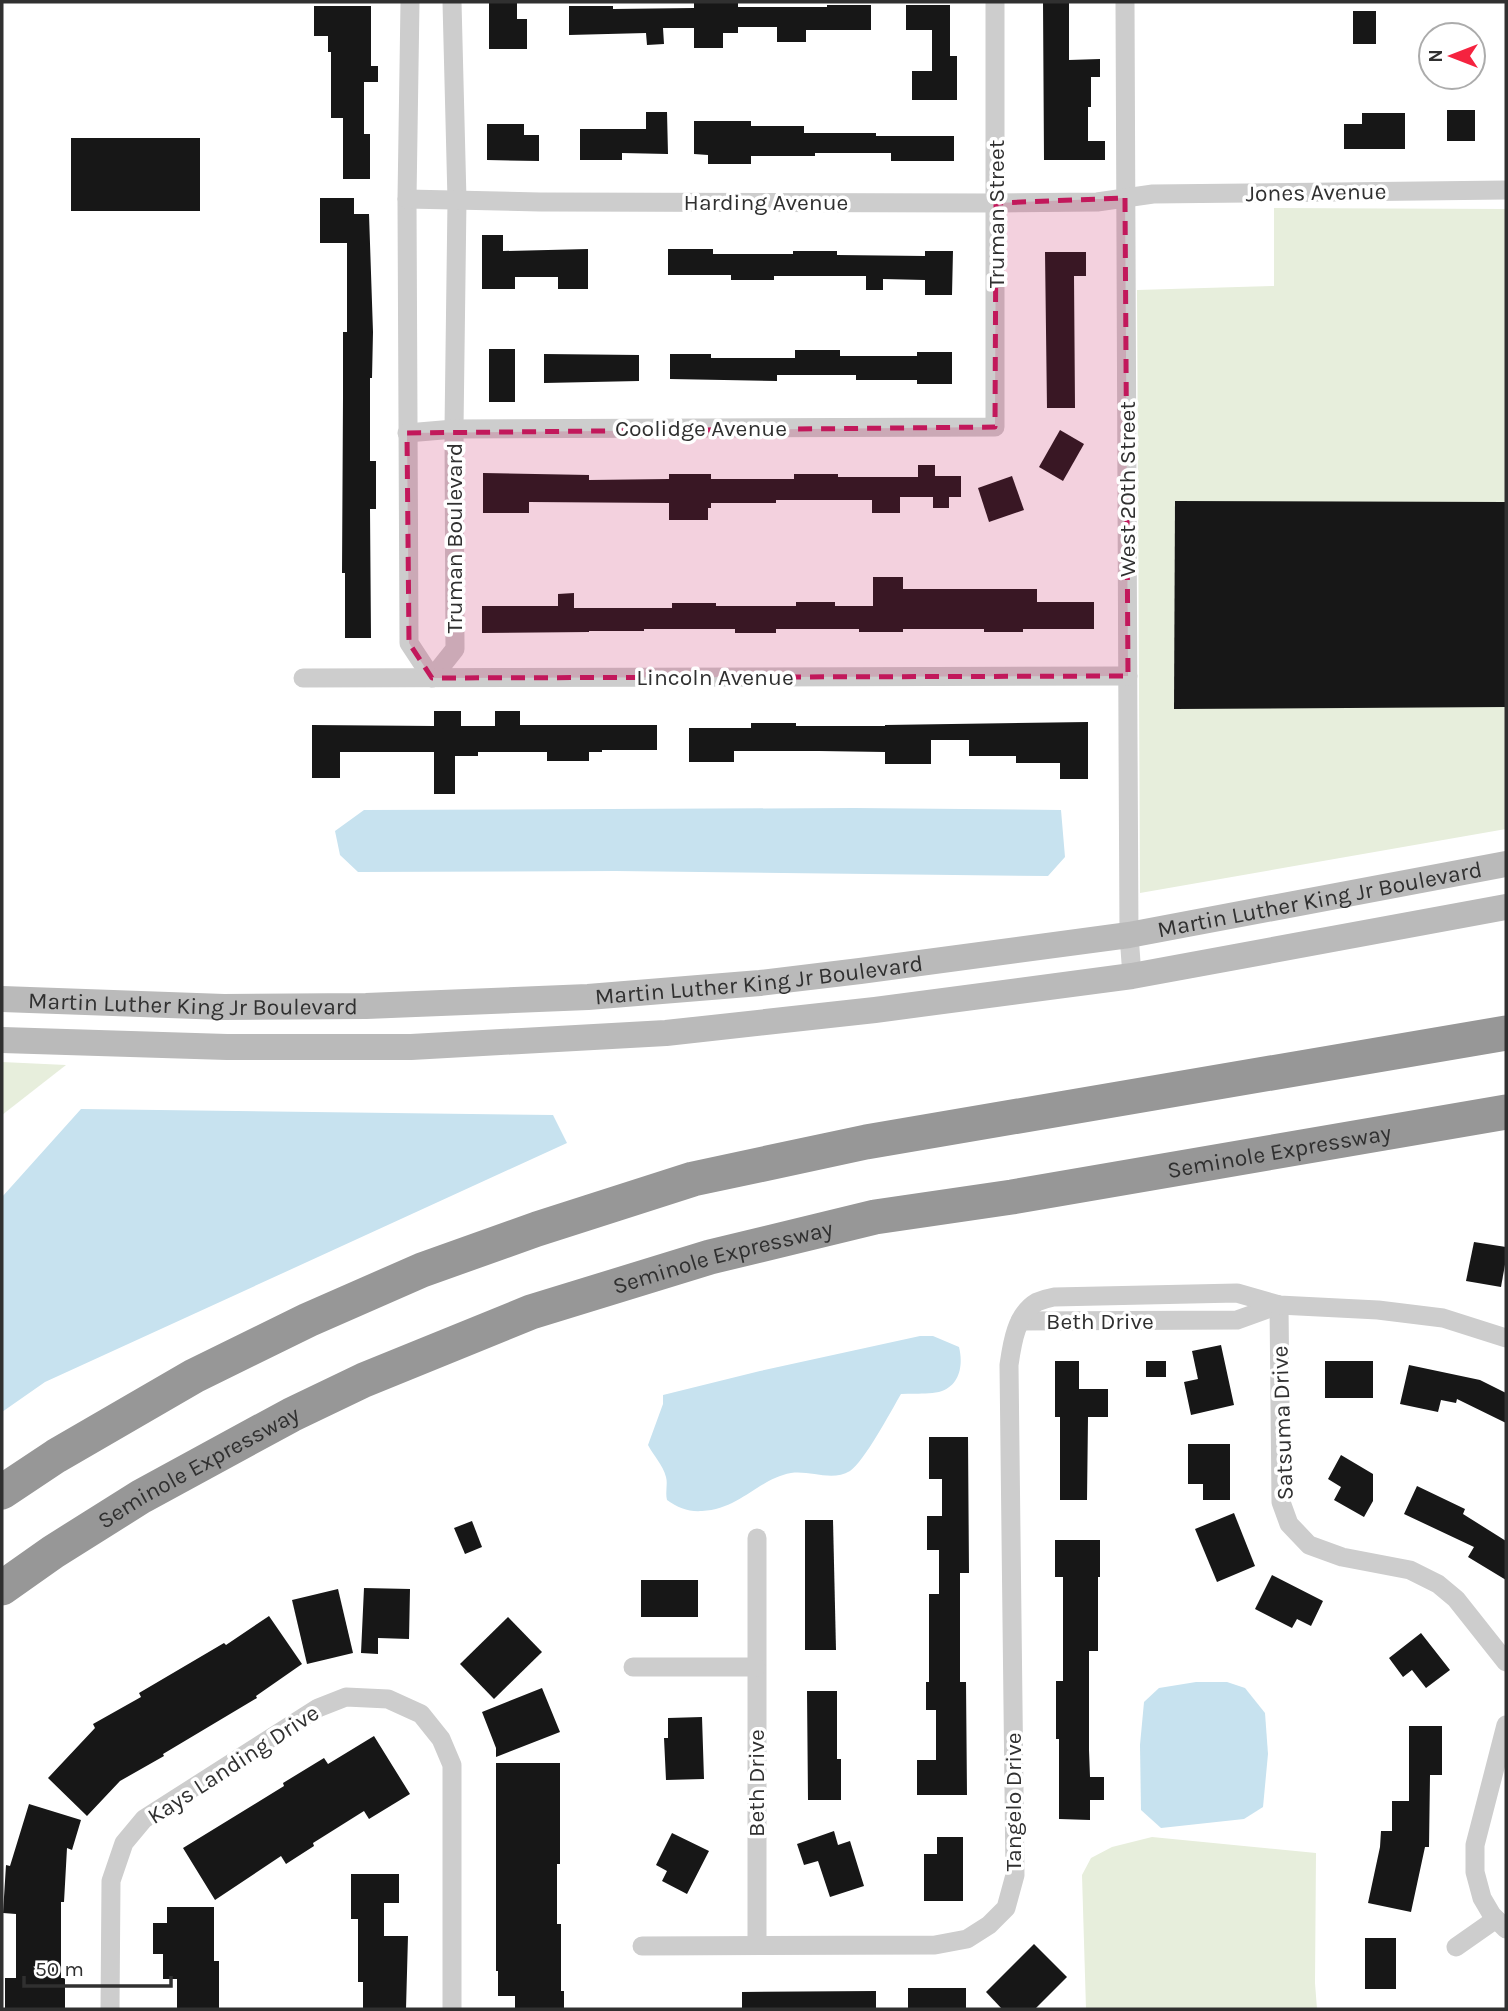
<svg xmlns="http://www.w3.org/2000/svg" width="1508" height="2011" font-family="Karla,sans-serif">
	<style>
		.green { fill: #e7eedc }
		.water { fill: #c7e2ef }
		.building { fill: #171717 }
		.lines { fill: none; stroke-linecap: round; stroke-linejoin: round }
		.street { stroke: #cdcdcd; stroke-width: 19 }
		.secondary { stroke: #bababa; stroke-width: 26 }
		.highway { stroke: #979797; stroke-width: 35 }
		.marked { fill: #c2185b; fill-opacity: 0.2; stroke: #c2185b; stroke-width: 5; stroke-dasharray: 14 9; stroke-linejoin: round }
		.labels { text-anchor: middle; stroke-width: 7; stroke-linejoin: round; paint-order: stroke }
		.street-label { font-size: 23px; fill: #303030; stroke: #fff }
	</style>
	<rect width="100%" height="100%" fill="#fff"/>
	<g class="green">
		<path d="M1274 208 1506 209V829L1140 893 1137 290 1274 286Z"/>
		<path d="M2 1062 66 1065 2 1115Z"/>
		<path d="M1152 1837 1316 1853 1315 1983 1317 2009H1086L1082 1875 1091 1858 1112 1847Z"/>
	</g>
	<g class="water">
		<path d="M854 808 1061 810 1065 857 1048 876 616 871 358 872 340 855 335 831 364 810Z"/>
		<path d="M81 1109 553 1115 567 1143 45 1382 2 1412V1197Z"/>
		<path d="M920 1336H933L959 1347C963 1363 961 1384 942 1391 930 1395 914 1393 901 1394 891 1411 864 1462 850 1471 832 1482 810 1470 791 1473 758 1479 740 1509 702 1511 689 1512 678 1508 667 1500 665 1492 668 1484 666 1477 663 1465 653 1455 648 1445L663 1404V1395L760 1371Z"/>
		<path d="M1196 1682H1227L1245 1688 1265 1713 1268 1754 1263 1807 1244 1819 1161 1828 1141 1810 1140 1745 1144 1702 1159 1688Z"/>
	</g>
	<g class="building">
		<path d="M694 2 738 3V7H827V5H871V30H806V42H777V27H738V33H723V48H694V28H663L664 44 647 45 646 33 569 35V6H613V9L694 8Z"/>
		<path d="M1043 2H1069V60L1100 59V77H1091V107H1088V141H1105V160H1044Z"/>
		<path d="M489 3H517V19H527V49H489Z"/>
		<path d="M906 5H950V56H957V100H912V71H932V30H906Z"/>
		<path d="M314 6H371V66H378V82H364V134H370V179H343V118H331V52H328V36H314Z"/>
		<rect x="1353" y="11" width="23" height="33"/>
		<rect x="1447" y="110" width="28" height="31"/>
		<path d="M646 112H667L668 154 622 153V160H580V129H646Z"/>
		<path d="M1362 113H1405V149H1344V124H1362Z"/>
		<path d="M694 121H751V126H804V133H876V136H954V161H891V153H815V156H751V164H708V155L694 154Z"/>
		<path d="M487 124H524V135H539V161L487 160Z"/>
		<rect x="71" y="138" width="129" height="73"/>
		<path d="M320 198H354V214H369L373 332 372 378H370V461H376V509H370L371 638H345V573H342L343 398V332H347V243H320Z"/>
		<path d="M482 235H503V251L588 249V289H558V277H515V289H482Z"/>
		<path d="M668 249H713V254H793V251H837V255L925 256V251H953L952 295H925V280L883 279V290H866V276H774V280H731V275H668Z"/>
		<path d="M1045 252H1086V276H1074L1075 408H1047Z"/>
		<rect x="489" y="349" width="26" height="53"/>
		<path d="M795 350H840V356H917V352H952V384H917V380H856V375H777V381L670 379V354H711V358H795Z"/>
		<path d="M544 354 639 355V381L544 383Z"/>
		<path d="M1060 430 1084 444 1063 481 1039 467Z"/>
		<path d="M918 465H935V476H961V497H949V508H933V497H900V513H872V500H776V503H711V508H708V520H669V503L529 502V513H483V473L589 475V480L669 479V474H711V479H794V474H838V477H918Z"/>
		<path d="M1012 476 1024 510 989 522 978 488Z"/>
		<path d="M1175 501 1506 502V707L1174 709Z"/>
		<path d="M873 577H903V589H1037V602H1094V629H1023V632H984V629H903V632H859V629H776V633H735V629H644V631H589V632L482 633V606H558V594L574 593V608H672V603H716V606H796V602H835V606H873Z"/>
		<path d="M434 711H461V726H495V711H520V725H657V750H602V752H589V761H547V752H478V756H455V794H434V752H340V778H312V725L434 726Z"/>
		<path d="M1088 722V779H1060V763H1016V756H969V740H931V764H885V752L819 751H734V762H689V728H751V723H796V726H885V725Z"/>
		<path d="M1474 1242 1506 1247V1259L1501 1287 1466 1281Z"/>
		<path d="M1221 1345 1234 1405 1191 1415 1184 1382 1198 1379 1192 1351Z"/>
		<path d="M1055 1361H1079V1389H1108V1417H1088L1087 1500H1060V1417H1055Z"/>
		<rect x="1146" y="1361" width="20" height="16"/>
		<rect x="1325" y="1361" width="48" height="37"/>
		<path d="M1409 1365 1480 1380 1506 1393V1423L1457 1399 1456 1403 1441 1400 1438 1412 1400 1404Z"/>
		<path d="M929 1437H968L969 1573H960V1682H966L967 1795H917V1760H936V1710H926V1682H929V1594H939V1550H927V1516H942V1479H929Z"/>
		<path d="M1188 1444H1230V1500H1203V1484H1188Z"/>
		<path d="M1341 1455 1373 1474V1501L1364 1517 1334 1500 1341 1487 1328 1479Z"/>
		<path d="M1417 1486 1465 1509 1463 1514 1506 1541V1580L1468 1557 1474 1547 1404 1514Z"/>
		<path d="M1234 1513 1255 1566 1217 1582 1195 1529Z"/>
		<path d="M805 1520H833L836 1650H805Z"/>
		<path d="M472 1521 482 1547 465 1554 454 1528Z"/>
		<path d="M1055 1540H1100V1577H1098V1651H1089V1750L1090 1777H1104V1800H1090V1820L1059 1819V1739H1056V1681H1063V1577H1055Z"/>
		<path d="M1272 1575 1323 1601 1311 1626 1297 1619 1292 1628 1255 1609Z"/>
		<rect x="641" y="1580" width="57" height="37"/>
		<path d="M364 1588 410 1589 409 1639 378 1638V1654L361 1653Z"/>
		<path d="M338 1589 353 1653 307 1664 292 1600Z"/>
		<path d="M269 1616 302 1664 256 1696 257 1698 163 1754 164 1756 120 1781 87 1816 48 1778 95 1728 93 1724 141 1697 139 1693 224 1643 226 1645Z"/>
		<path d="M508 1617 542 1652 494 1699 460 1664Z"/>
		<path d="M1421 1633 1450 1670 1426 1688 1412 1670 1403 1677 1389 1658Z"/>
		<path d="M542 1688 560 1732 496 1757V1748L482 1712Z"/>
		<path d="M807 1691H837V1759H841V1800H808Z"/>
		<path d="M702 1717 704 1779 666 1780 664 1738H668V1718Z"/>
		<path d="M1409 1726H1442V1775H1430L1429 1847H1425L1411 1912 1368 1903 1380 1847 1381 1831H1392V1801H1409Z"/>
		<path d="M374 1736 410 1794 369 1819 364 1811 313 1843 314 1846 286 1864 281 1856 215 1900 183 1848 284 1786 283 1783 324 1758 328 1764Z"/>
		<path d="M496 1763H560V1864H557V1924H561V1991H564V2009H515V1996H498V1971H496Z"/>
		<path d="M29 1804 81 1820 72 1850 67 1848 64 1902H61V1978H65V2009H5V1978H16V1914L3 1913 6 1865 10 1866Z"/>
		<path d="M834 1831 838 1845 850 1841 864 1886 830 1897 818 1861 804 1865 797 1844Z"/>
		<path d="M672 1833 709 1851 687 1894 662 1881 667 1871 656 1865Z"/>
		<path d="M937 1837H963V1901H924V1854H937Z"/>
		<path d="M351 1874H399V1903H384V1936H408L406 2009H363V1982H358V1919H351Z"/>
		<path d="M167 1907H214V1961H219V2008H177V1979H163V1954H153V1923H167Z"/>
		<rect x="1365" y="1938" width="31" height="51"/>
		<path d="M1034 1944 1067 1977 1035 2009H1002L986 1992Z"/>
		<rect x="908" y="1988" width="58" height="21"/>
		<path d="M876 1991V2009H742V1992Z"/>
	</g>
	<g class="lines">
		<g class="street">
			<path d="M410 2 407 199 409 643 432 678 455 649 454 429 457 200 452 2"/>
			<path d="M1125 2 1128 737 1129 935 1132 976"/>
			<path d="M407 199 540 202 996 203 1097 202 1153 194 1506 190"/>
			<path d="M407 433 454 429 995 427V2"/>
			<path d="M303 678 1128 676"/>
			<path d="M1279 1305 1281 1502 1289 1524 1309 1545 1342 1557 1410 1570 1438 1584 1456 1599 1506 1662"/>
			<path d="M1020 1321 1237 1320 1279 1305"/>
			<path d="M757 1538V1945"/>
			<path d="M633 1667H756"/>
			<path d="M1506 1725 1475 1845V1872L1482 1898 1492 1915 1506 1929"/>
			<path d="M642 1946 935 1945 967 1939 989 1925 1006 1908 1015 1875 1009 1365C1012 1344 1016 1314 1037 1302 1042 1300 1048 1298 1054 1297L1237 1293 1279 1305 1378 1310 1443 1318 1506 1338"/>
			<path d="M1456 1947 1496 1919"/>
			<path d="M110 2009 111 1881 124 1843 144 1819 318 1708 346 1697 388 1699 421 1714 441 1739 452 1765V2009"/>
		</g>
		<g class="secondary">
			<path id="s1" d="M2 999 224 1007 366 1006 588 997 760 983 860 971 1129 935 1506 864"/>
			<path d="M2 1040 227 1047H411L666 1033 875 1010 1132 976 1506 907"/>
		</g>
		<g class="highway">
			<path d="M2 1492 56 1456 194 1376 308 1320 422 1270 537 1229 693 1179 866 1142 1506 1033"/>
			<path id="s2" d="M2 1588 53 1552 142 1496 291 1415 364 1380 531 1312 710 1257 875 1217 1012 1197 1506 1112"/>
		</g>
	</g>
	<path class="marked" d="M1125 198 1128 676 432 678 409 643 407 433 995 427 996 203Z"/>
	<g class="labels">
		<g class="street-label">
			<text transform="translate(1316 192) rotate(-1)" y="8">Jones Avenue</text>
			<text x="766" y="210">Harding Avenue</text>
			<text transform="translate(996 214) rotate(-90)" y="8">Truman Street</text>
			<text x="701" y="436">Coolidge Avenue</text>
			<text transform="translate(1127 489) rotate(-90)" y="8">West 20th Street</text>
			<text transform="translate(454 538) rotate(-90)" y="8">Truman Boulevard</text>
			<text x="715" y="685">Lincoln Avenue</text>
			<text dy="8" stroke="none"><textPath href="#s1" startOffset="1325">Martin Luther King Jr Boulevard</textPath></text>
			<text dy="8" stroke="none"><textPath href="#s1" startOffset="758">Martin Luther King Jr Boulevard</textPath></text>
			<text dy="8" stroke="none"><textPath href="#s1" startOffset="191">Martin Luther King Jr Boulevard</textPath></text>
			<text dy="8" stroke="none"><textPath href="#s2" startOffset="1365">Seminole Expressway</textPath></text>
			<text dy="8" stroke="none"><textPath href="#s2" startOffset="798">Seminole Expressway</textPath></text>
			<text x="1100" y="1329">Beth Drive</text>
			<text transform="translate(1282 1423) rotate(-92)" y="8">Satsuma Drive</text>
			<text dy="8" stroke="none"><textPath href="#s2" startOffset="231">Seminole Expressway</textPath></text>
			<text transform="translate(233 1764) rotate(-33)" y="8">Kays Landing Drive</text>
			<text transform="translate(756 1783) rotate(-90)" y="8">Beth Drive</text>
			<text transform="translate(1013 1802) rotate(-90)" y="8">Tangelo Drive</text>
		</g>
	</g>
	<rect width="1508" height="2011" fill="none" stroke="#303030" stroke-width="7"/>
	<g transform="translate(1452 56) rotate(270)"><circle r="33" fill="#ffffff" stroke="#acacac" stroke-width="2"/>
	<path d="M0-5L12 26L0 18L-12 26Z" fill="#f5233f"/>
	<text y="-10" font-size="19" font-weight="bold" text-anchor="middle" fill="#303030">N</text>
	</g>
	<path d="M24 1976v10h147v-10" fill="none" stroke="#303030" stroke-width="3.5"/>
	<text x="35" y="1976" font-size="21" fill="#303030" stroke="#ffffff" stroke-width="5" paint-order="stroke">50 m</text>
</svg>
